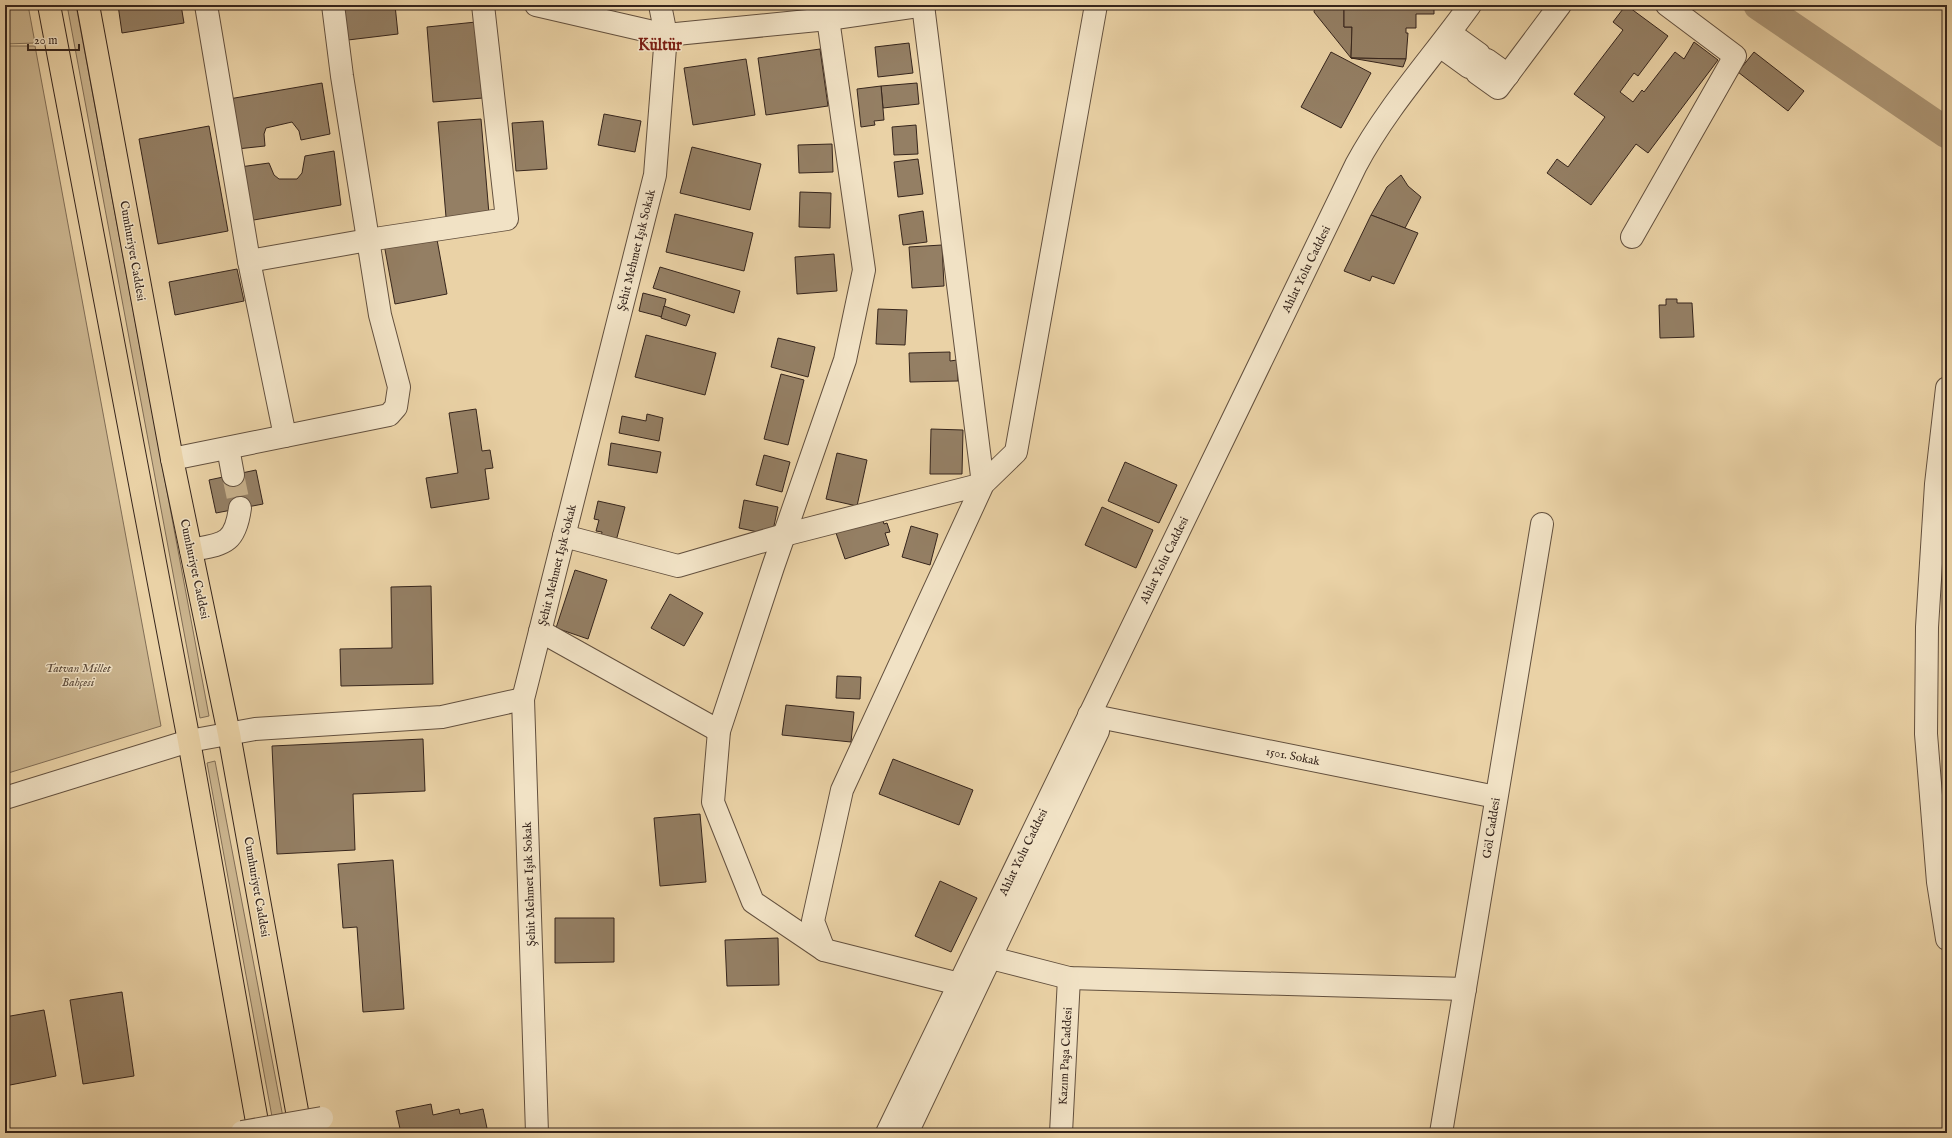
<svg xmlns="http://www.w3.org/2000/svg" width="1952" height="1138" font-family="'IM FELL English',serif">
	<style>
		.green { fill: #cbb58f; stroke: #806d56 }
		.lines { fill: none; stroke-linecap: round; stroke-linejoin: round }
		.river { stroke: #ad9777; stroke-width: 31 }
		.building { fill: #947f64; stroke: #36251c }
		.minor-tunnel { stroke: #c6af8a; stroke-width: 22; stroke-dasharray: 22 11; stroke-linecap: butt }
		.minor-casing { stroke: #63503e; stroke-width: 24 }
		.highway-casing { stroke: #36251c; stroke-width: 24 }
		.minor { stroke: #f1e2c5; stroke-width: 22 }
		.highway { stroke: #ead2a6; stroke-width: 22 }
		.minor-bridge-casing { stroke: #63503e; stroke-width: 24; stroke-linecap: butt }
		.minor-bridge { stroke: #f1e2c5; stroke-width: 22 }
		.labels { text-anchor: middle; stroke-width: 3; stroke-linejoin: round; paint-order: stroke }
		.street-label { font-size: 12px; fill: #36251c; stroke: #f1e2c5 }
		.park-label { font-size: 12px; font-style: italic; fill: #5b4939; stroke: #f1e2c5 }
		.district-label { font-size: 16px; font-weight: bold; fill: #7a1f14; stroke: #f1e2c5 }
	</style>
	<rect width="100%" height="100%" fill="#ead2a6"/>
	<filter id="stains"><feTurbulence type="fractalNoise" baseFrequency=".005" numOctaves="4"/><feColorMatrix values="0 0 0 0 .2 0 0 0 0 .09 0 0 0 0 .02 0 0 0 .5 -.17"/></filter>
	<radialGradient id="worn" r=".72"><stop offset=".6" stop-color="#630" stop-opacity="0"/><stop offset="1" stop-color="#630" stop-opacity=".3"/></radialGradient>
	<g class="green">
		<path d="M5 5H28L35 43 5 44Z"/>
		<path d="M67 5H76L209 716 200 718Z"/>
		<path d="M5 46H35L161 726 5 774Z"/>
		<path d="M215 761 286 1133H275L207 763Z"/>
	</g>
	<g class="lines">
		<path class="river" d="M1759 5 1947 133"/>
	</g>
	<g class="building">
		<path d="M118 5H181L184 23 122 33Z"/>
		<path d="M344 5H395L398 34 348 40Z"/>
		<path d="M1315 5H1344V27H1352L1351 58 1314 12Z"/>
		<path d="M1344 5H1434V14H1416V28H1406V33H1408L1406 59 1351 58 1352 27H1344Z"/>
		<path d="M1626 5 1668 36 1638 76 1634 73 1620 92 1633 102 1642 90 1644 92 1675 52 1684 59 1694 42 1718 60 1648 153 1636 144 1591 205 1547 173 1557 159 1568 167 1605 117 1574 94 1623 30 1613 22Z"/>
		<path d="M476 22 483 98 433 102 427 27Z"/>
		<path d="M909 43 913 73 878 77 875 47Z"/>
		<path d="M820 49 828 106 766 115 758 58Z"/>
		<path d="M1331 52 1371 73 1341 128 1301 107Z"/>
		<path d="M1754 52 1804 91 1788 111 1738 72Z"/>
		<path d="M1351 58 1406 59 1403 67Z"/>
		<path d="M746 59 755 115 693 125 684 68Z"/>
		<path d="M322 83 330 134 301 140 299 131 292 122 266 128 264 134 265 146 237 149 229 99Z"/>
		<path d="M917 83 919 104 883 108 881 86Z"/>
		<path d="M881 86 884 120 874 121 875 125 861 127 857 89Z"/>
		<path d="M604 114 641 121 635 152 598 145Z"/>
		<path d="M481 119 489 214 446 217 438 122Z"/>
		<path d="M543 121 547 169 516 171 512 123Z"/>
		<path d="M916 125 918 154 894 155 892 127Z"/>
		<path d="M209 126 228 231 158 244 139 139Z"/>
		<path d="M832 144 833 172 799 173 798 145Z"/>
		<path d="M692 147 761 164 750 210 680 193Z"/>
		<path d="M334 151 341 205 248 221 240 167 269 163 274 175 279 179H297L302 173 305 156Z"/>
		<path d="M918 159 923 194 898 197 894 162Z"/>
		<path d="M1401 175 1408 186 1421 197 1405 228 1371 215 1387 187Z"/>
		<path d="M800 192 831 193 830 228 799 227Z"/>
		<path d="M923 211 927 242 903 245 899 215Z"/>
		<path d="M675 214 753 233 744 271 666 252Z"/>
		<path d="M1371 215 1418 233 1394 284 1372 276 1370 281 1344 271Z"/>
		<path d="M436 234 447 294 395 304 384 244Z"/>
		<path d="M942 245 944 286 912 288 909 247Z"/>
		<path d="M834 254 837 291 797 294 795 257Z"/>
		<path d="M660 267 740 291 734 313 653 288Z"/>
		<path d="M237 269 244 301 175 315 169 282Z"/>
		<path d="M643 293 666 299 662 317 639 311Z"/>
		<path d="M1666 299H1677V303H1692L1694 337 1660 338 1659 305H1666Z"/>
		<path d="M664 306 690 315 686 326 661 318Z"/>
		<path d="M878 309 907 310 905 345 876 344Z"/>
		<path d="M646 335 716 353 705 395 635 377Z"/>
		<path d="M778 338 815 347 808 377 771 367Z"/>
		<path d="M950 352V361L957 360 958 381 910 382 909 353Z"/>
		<path d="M781 374 804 380 788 445 764 439Z"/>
		<path d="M476 409 482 451 490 450 493 468 485 469 489 499 431 508 426 478 458 473 449 413Z"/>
		<path d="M647 414 663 418 659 441 619 433 622 416 646 421Z"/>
		<path d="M931 429 963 430 962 474H930Z"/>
		<path d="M611 443 661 452 657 473 608 465Z"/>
		<path d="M837 453 867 460 857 506 826 499Z"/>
		<path d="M764 455 790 462 782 492 756 485Z"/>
		<path d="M1125 462 1177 485 1159 523 1108 501Z"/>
		<path d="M256 470 263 504 216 513 209 480Z"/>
		<path d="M744 500 778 507 772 535 739 528Z"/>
		<path d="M598 501 625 507 615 545 600 542 602 532 596 531 599 520 594 519Z"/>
		<path d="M1102 507 1153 530 1136 568 1085 545Z"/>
		<path d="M881 514 884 524 887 523 890 532 885 533 889 545 845 559 835 530Z"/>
		<path d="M911 526 938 534 930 565 902 557Z"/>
		<path d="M575 570 607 580 588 639 556 628Z"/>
		<path d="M431 586 433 684 341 686 340 649 392 648 391 587Z"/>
		<path d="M670 594 703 613 684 646 651 628Z"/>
		<path d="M837 676 861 677 860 699 836 698Z"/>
		<path d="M786 705 854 712 851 742 782 735Z"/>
		<path d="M423 739 425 791 353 794 355 850 277 854 272 746Z"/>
		<path d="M893 759 973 790 959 825 879 794Z"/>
		<path d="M700 814 706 882 660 886 654 818Z"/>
		<path d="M393 860 404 1009 363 1012 357 927 343 928 338 864Z"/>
		<path d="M940 881 977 898 951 952 915 936Z"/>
		<path d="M555 918H614V962L555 963Z"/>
		<path d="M778 938 779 985 727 986 725 940Z"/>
		<path d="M122 992 134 1076 83 1084 70 1000Z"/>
		<path d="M44 1010 56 1076 5 1086V1017Z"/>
		<path d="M431 1104 433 1115 459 1109 460 1114 483 1109 488 1133H401L396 1111Z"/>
	</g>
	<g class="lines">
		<path class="minor-tunnel" d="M233 475 240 508"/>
		<defs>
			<g id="minor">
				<path d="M206 5 249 261 285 436"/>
				<path d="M536 5 666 35 828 19 925 5"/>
				<path d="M826 5 864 270 845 360 773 567 719 731 713 802 753 902 824 950 959 984 972 989"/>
				<path d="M1450 33 1479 54"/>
				<path d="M1440 46 1469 67"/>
				<path d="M1487 60 1508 75"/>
				<path d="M1477 73 1498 88 1560 5"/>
				<path d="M1632 237 1735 56 1667 5"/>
				<path d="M249 261 368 240 507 219 483 5"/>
				<path d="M1947 388 1936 484 1927 627 1926 734 1938 882 1947 939"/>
				<path d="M228 448 233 475"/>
				<path d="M172 459 389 415 396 407 399 387 380 315 342 76 333 5"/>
				<path d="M564 536 678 566 784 535 983 484 923 5"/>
				<path d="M191 550C223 544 235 545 240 508"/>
				<path d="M540 631 719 731"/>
				<path d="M1089 715 1496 797"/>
				<path d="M5 798 189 741 255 729 442 717 523 699"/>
				<path d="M824 950 813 921 842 790 983 484 1016 452 1096 5"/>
				<path d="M978 952 991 958 1069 978 1465 989"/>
				<path d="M537 1133 523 699 655 175 666 35 660 5"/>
				<path d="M887 1133 1356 165C1387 107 1432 58 1470 5"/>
				<path d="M907 1133 1098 731"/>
				<path d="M1061 1133 1069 978"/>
				<path d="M1441 1133 1542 524"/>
			</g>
			<g id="highway">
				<path d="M49 5 189 741 259 1133"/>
				<path d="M88 5 172 459 229 734 301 1133"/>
			</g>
		</defs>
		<use href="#minor" class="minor-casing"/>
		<use href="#highway" class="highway-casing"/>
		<use href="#minor" class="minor"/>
		<use href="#highway" class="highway"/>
		<defs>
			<path id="minor-bridge" d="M242 1132 322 1118"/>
		</defs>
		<use href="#minor-bridge" class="minor-bridge-casing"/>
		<use href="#minor-bridge" class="minor-bridge"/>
	</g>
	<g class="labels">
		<g class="street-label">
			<text transform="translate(636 250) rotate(-76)" y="4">Şehit Mehmet Işık Sokak</text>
			<text transform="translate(133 251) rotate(80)" y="4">Cumhuriyet Caddesi</text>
			<text transform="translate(1306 269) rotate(-64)" y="4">Ahlat Yolu Caddesi</text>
			<text transform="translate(1164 560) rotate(-64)" y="4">Ahlat Yolu Caddesi</text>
			<text transform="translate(557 565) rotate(-76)" y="4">Şehit Mehmet Işık Sokak</text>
			<text transform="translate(195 569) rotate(78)" y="4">Cumhuriyet Caddesi</text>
			<text transform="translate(1293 756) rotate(11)" y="4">1501. Sokak</text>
			<text transform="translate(1491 828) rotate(-81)" y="4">Göl Caddesi</text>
			<text transform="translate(1023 852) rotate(-64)" y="4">Ahlat Yolu Caddesi</text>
			<text transform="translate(529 884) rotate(-92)" y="4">Şehit Mehmet Işık Sokak</text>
			<text transform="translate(257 887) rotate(80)" y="4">Cumhuriyet Caddesi</text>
			<text transform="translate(1065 1056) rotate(-87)" y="4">Kazım Paşa Caddesi</text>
		</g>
		<g class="park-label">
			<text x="78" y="672">Tatvan Millet<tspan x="78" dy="14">Bahçesi</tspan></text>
		</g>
		<g class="district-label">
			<text x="660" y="50">Kültür</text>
		</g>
	</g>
	<rect width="1952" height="1138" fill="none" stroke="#ead2a6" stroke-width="20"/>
	<rect x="6" y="6" width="1940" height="1126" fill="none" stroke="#36251c" stroke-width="2"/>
	<rect x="10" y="10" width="1932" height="1118" fill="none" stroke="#36251c"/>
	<path d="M28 44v6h51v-6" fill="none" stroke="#36251c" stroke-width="2"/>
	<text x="34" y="44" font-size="12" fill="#36251c" stroke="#f1e2c5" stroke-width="3" paint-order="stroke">20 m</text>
	<rect width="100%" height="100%" filter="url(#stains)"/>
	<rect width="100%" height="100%" fill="url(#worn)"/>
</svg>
